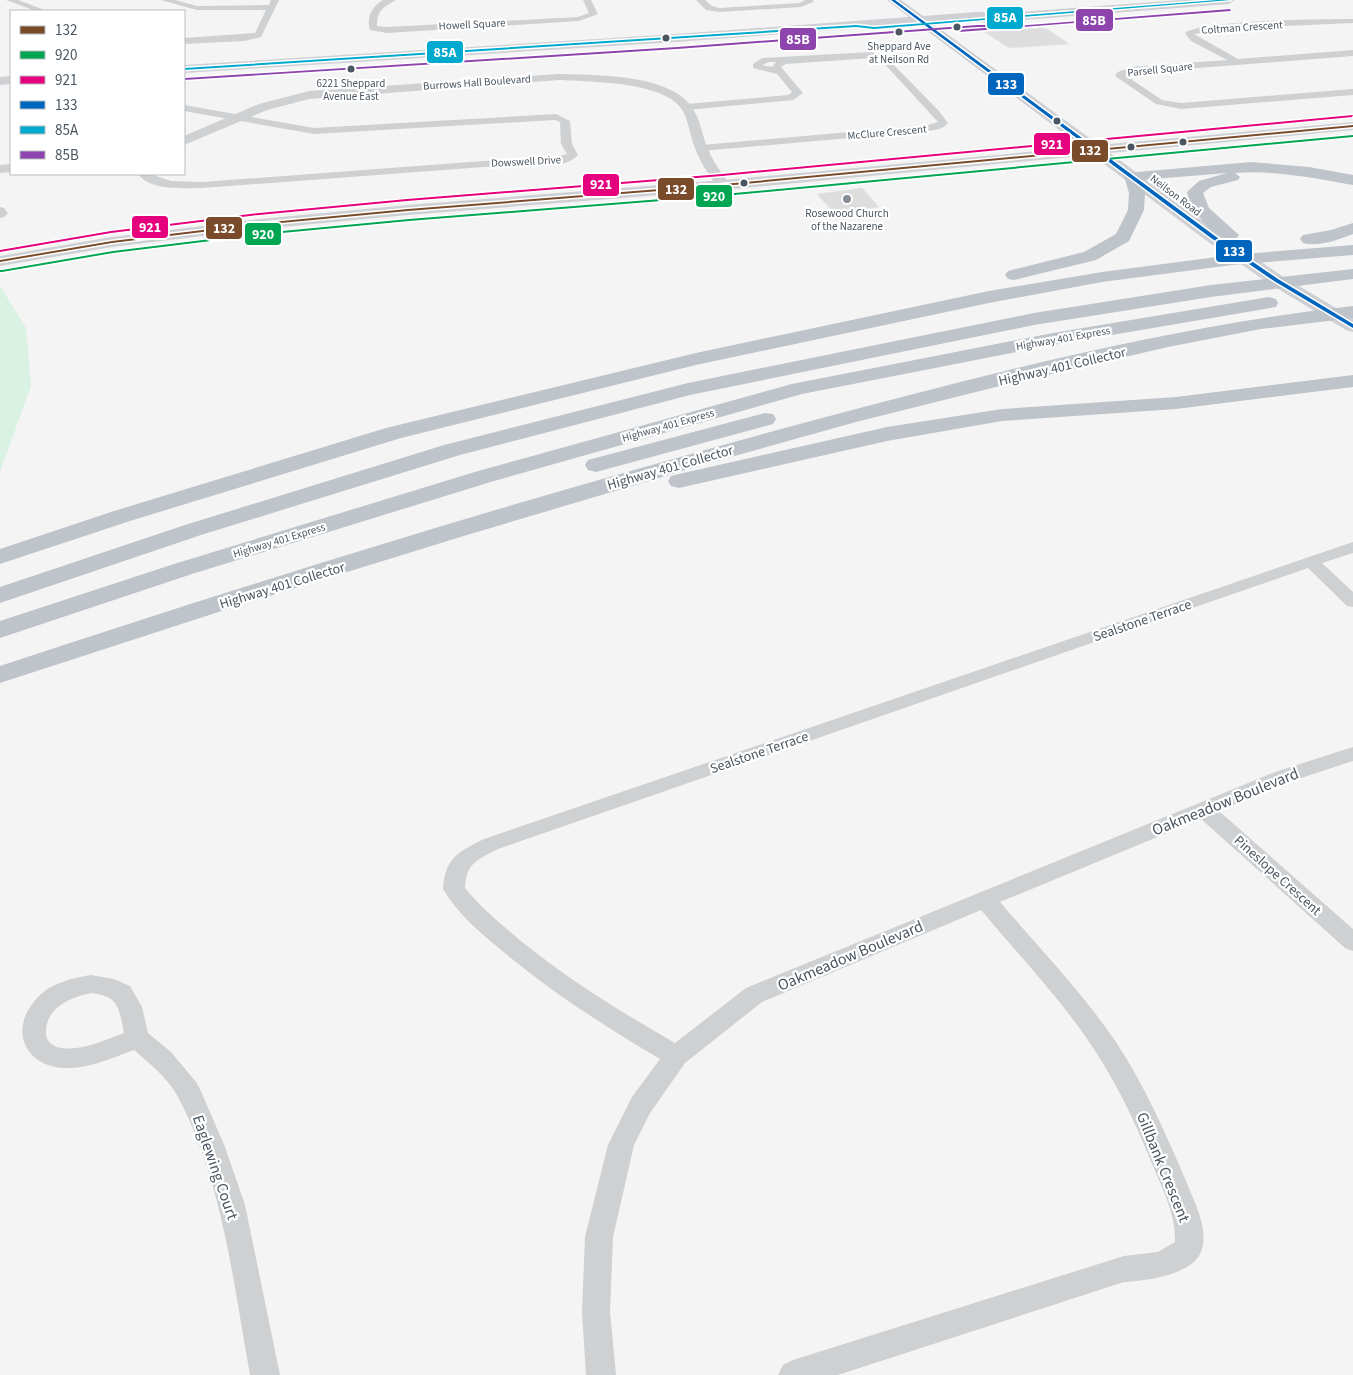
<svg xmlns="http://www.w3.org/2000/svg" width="1353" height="1375" font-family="'Source Sans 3',sans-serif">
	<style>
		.green { fill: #d9f2e3 }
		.building { fill: #ddddde; stroke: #e5e6e7 }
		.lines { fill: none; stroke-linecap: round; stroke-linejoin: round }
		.minor { fill: #ced0d2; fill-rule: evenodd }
		.tertiary { fill: #ced0d2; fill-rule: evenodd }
		.secondary { fill: #ced0d4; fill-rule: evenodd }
		.motorway { fill: #bec4c9; fill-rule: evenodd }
		.bus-1-casing { stroke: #fff; stroke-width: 3 }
		.bus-2-casing { stroke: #fff; stroke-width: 3 }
		.bus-3-casing { stroke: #fff; stroke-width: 3 }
		.bus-4-casing { stroke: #fff; stroke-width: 3 }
		.bus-5-casing { stroke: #fff; stroke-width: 3 }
		.bus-6-casing { stroke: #fff; stroke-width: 3 }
		.bus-1 { fill: #7a4b2a; fill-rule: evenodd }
		.bus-2 { fill: #00a651; fill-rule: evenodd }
		.bus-3 { fill: #e5007d; fill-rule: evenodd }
		.bus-4 { fill: #0065bd; fill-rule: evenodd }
		.bus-5 { fill: #00a9ce; fill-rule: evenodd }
		.bus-6 { fill: #8e44ad; fill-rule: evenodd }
		.bus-dot { fill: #4a5661; stroke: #fff; stroke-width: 2 }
		.poi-dot { fill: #868d94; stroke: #fff; stroke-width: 2 }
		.labels { text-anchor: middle; stroke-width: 4.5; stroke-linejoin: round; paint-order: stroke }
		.far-street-label { font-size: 11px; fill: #4a5661; stroke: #fff }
		.far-bus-label { font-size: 11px; fill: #4a5661; stroke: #fff }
		.far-poi-label { font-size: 11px; fill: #4a5661; stroke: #fff }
		.street-label { font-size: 14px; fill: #4a5661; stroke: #fff }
		.near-street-label { font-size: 16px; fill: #4a5661; stroke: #fff }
		.line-badge { stroke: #fff; stroke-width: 2 }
		.badge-label { font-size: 14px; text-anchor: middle; font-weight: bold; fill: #fff }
	</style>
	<rect width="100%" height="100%" fill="#f4f4f4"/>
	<path class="green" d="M0 286 26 328 31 386 0 472Z"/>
	<g class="building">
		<path d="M1041 28 1047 29 1069 44 1009 48 985 32Z"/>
		<path d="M862 188 879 207 835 214 817 194Z"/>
	</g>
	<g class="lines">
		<g class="minor">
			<path d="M6 0H18L47 11H36Z"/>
			<path d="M161 0H175L197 6 269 5 271 0H279L261 37 244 41 184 44V38L255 33 266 10H197Z"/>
			<path d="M383 0H396C384 7 377 10 377 26L387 27 578 17 589 13 583 0H591L598 14 579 21 387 33 370 30C366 18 372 6 383 0Z"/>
			<path d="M696 0H705L712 6 719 8 800 3 805 0H813V2L801 7 719 12 706 10Z"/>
			<path d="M1353 19V23L1266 27 1194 34 1238 59 1353 50V56L1133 73 1125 75 1162 100 1181 103 1353 89V95L1181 109 1156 104 1115 76 1118 72 1131 67 1227 60 1191 41 1185 33C1201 20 1325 19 1353 19Z"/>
			<path d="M872 52 888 56 890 61 939 111 948 123C943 129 936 130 928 131L701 151 696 148 701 145 928 125 938 122 881 60 872 58 786 64 781 67 803 93 793 100 687 110 682 107 687 104 788 95 792 92 777 74 753 68V64L762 58ZM769 62H776L772 67 762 65Z"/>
			<path d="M184 105 314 128 556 114 570 121 572 144 578 155C564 171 530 165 511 165L202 188C183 188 150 191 138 174H150L171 181 202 182 511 159 553 158 567 154 561 144 560 122 555 120 314 134 184 111Z"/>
			<path d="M0 207 4 208 8 213 4 217 0 218Z"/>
			<path d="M1353 542V553L1322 563 1353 592V607L1347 606 1308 568 498 849C478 860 466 862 465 888 481 908 501 924 521 941 569 980 621 1012 675 1043L746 988 780 974 1275 772 1353 747V761L1289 782 1219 811 1353 929V951L1345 948 1201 819 1000 902C1039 948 1082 992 1116 1042 1145 1086 1166 1134 1186 1181 1194 1201 1211 1233 1200 1254 1190 1275 1145 1281 1124 1282L838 1375H778L783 1365 793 1360 1124 1256 1158 1252 1175 1242C1176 1215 1163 1190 1153 1166 1138 1129 1121 1092 1099 1057 1066 1004 1021 958 981 910L762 1002 685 1063 650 1113 634 1145 613 1237 610 1312 616 1375H586L582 1312 585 1237 608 1145 632 1097 660 1059C604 1026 550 991 500 949 479 932 457 913 443 889 445 858 458 852 484 839Z"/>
			<path d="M91 975 114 979 130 986 142 1007 148 1033 171 1052 196 1082 200 1089 225 1147 245 1205 280 1375H250C233 1282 223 1182 178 1097 168 1078 149 1063 134 1050 114 1057 93 1067 71 1068 26 1070 6 1030 38 997 51 983 73 978 91 975ZM91 993C119 996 119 1008 124 1033 104 1040 79 1053 57 1047 50 1045 46 1039 46 1033 45 1008 71 997 91 993Z"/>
		</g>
		<g class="tertiary">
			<path d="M559 74C595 75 673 74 693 109 701 121 702 136 708 149 713 162 722 173 730 185L728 188H718C709 175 700 162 695 148 690 136 689 123 683 111 666 81 590 82 559 80L309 99 267 110 184 145V136L259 104 309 91Z"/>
			<path d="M11 164V172L0 173V165Z"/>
		</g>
		<g class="secondary">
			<path d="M887 0H901L923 16 977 12 1006 13 1180 0H1235L1229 4 985 23 977 20 932 23 1099 145 1353 122V130L1110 153 1219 233 1282 276 1353 318V332L1346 330 1270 284 1207 241 1092 155 723 190 408 215 260 229 112 247 0 266V256L112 237 260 219 408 205 723 180 1082 147 918 24 676 42 184 73V65L676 34 909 17Z"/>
			<path d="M11 76V84L0 85V77Z"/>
		</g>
		<g class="motorway">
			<path d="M1251 162 1309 167 1353 175V185C1314 178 1274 170 1235 173L1240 177 1238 180 1211 187 1203 193 1209 208 1239 235 1236 239C1216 244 1190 210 1187 192L1199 181 1227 173 1141 180 1145 193 1144 210 1129 241 1096 260 1014 280 1008 279 1005 275 1008 271 1084 252 1116 234 1128 210 1129 193 1124 176 1126 173Z"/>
			<path d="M1353 223V234C1338 240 1318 247 1303 243L1300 239 1303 235 1331 230Z"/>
			<path d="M1353 245V255L1232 265 1102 282 989 303 696 365 401 438 130 521 0 564V549L114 511 386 428 696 353 989 291 1102 272 1232 255Z"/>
			<path d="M1353 269V279L1211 297 1034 325 690 395 460 455 201 535 0 603V587L185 525 444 445 688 383 1034 313 1211 285Z"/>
			<path d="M1269 297 1276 299 1278 303 1276 307 1053 345 802 394 494 481 192 574 0 638V621L174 564 478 471 792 384 1053 333Z"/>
			<path d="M1353 306V318L1261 329 1168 347 1008 384 856 422 699 466 467 535 237 606 0 683V666C263 579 528 497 796 425 979 376 1164 327 1353 306Z"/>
			<path d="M1353 375V387L1176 409 1002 421 887 441 679 488 671 486 668 481 671 476 679 474 887 427 1002 409 1176 397Z"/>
			<path d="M765 413 773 414 776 419 773 424 596 472 588 470 585 465 588 460Z"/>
		</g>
		<defs>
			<path id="bus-1" d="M1353 125V127L723 186 408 211 260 225 112 243 0 262V260L112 241 260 223 408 209 723 184Z"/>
			<path id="bus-2" d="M1353 135V137L724 196 409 221 261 235 113 253 2 272H0V270H2L113 251 261 233 409 219 724 194Z"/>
			<path id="bus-3" d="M1353 115 1352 117 722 176 407 201 259 215 111 233 0 252V250L111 231 259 213 407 199 722 174Z"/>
			<path id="bus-4" d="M891 0H895L1215 236 1278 279 1353 324V328L1274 281 1211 238Z"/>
			<path id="bus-5" d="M1217 0H1231L874 29 856 27 184 70V68L856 25 874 27Z"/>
			<path id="bus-6" d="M1230 9 1231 11 959 32 958 30 997 27H977L677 49 184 80 185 78 677 47 977 25H1002L1003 27Z"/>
		</defs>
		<use href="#bus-1" class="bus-1-casing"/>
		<use href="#bus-2" class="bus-2-casing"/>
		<use href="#bus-3" class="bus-3-casing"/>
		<use href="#bus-4" class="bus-4-casing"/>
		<use href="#bus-5" class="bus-5-casing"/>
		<use href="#bus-6" class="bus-6-casing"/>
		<use href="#bus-1" class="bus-1"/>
		<use href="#bus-2" class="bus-2"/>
		<use href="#bus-3" class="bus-3"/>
		<use href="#bus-4" class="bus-4"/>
		<use href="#bus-5" class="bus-5"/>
		<use href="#bus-6" class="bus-6"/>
	</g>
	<g class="bus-dot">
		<circle cx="957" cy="27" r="4.5"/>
		<circle cx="899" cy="32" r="4.5"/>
		<circle cx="666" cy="38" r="4.5"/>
		<circle cx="351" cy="69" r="4.5"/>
		<circle cx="1057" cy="121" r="4.5"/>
		<circle cx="1183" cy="142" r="4.5"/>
		<circle cx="1131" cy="147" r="4.5"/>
		<circle cx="744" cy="183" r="4.5"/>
	</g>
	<circle class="poi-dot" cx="847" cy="199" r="5"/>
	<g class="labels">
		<g class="far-street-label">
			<text transform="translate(472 24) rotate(-3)" y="4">Howell Square</text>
			<text transform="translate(1242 27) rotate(-4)" y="4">Coltman Crescent</text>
			<text transform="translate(1160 69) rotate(-6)" y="4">Parsell Square</text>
			<text transform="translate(477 82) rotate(-4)" y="4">Burrows Hall Boulevard</text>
			<text transform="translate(887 132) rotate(-5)" y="4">McClure Crescent</text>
			<text transform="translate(526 161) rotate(-3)" y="4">Dowswell Drive</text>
			<text transform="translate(1176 195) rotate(37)" y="4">Neilson Road</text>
			<text transform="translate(1063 338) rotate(-10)" y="4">Highway 401 Express</text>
			<text transform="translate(668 425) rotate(-16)" y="4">Highway 401 Express</text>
			<text transform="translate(279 540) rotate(-17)" y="4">Highway 401 Express</text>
		</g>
		<g class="far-bus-label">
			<text x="899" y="50">Sheppard Ave<tspan x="899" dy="13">at Neilson Rd</tspan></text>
			<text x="351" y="87">6221 Sheppard<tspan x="351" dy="13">Avenue East</tspan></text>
		</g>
		<g class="far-poi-label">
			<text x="847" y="217">Rosewood Church<tspan x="847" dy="13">of the Nazarene</tspan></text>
		</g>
		<g class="street-label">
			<text transform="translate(1062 366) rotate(-13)" y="5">Highway 401 Collector</text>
			<text transform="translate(670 467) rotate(-16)" y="5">Highway 401 Collector</text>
			<text transform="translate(282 585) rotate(-17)" y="5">Highway 401 Collector</text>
			<text transform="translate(1142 620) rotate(-19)" y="5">Sealstone Terrace</text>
			<text transform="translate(759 752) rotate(-19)" y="5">Sealstone Terrace</text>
			<text transform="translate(1278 875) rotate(42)" y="5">Pineslope Crescent</text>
		</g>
		<g class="near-street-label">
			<text transform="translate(1225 801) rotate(-22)" y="6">Oakmeadow Boulevard</text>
			<text transform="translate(850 955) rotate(-23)" y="6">Oakmeadow Boulevard</text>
			<text transform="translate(216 1167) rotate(71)" y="6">Eaglewing Court</text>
			<text transform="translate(1164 1167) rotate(68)" y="6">Gillbank Crescent</text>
		</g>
	</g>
	<g class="line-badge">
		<rect x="986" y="6" width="38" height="24" rx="5" fill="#00a9ce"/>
		<rect x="1075" y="8" width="39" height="24" rx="5" fill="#8e44ad"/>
		<rect x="779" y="27" width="38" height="24" rx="5" fill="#8e44ad"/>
		<rect x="426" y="40" width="38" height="24" rx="5" fill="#00a9ce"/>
		<rect x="987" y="72" width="38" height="24" rx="5" fill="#0065bd"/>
		<rect x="1033" y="132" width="38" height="24" rx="5" fill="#e5007d"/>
		<rect x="1071" y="139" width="38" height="24" rx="5" fill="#7a4b2a"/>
		<rect x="582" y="173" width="38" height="24" rx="5" fill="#e5007d"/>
		<rect x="657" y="177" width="38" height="24" rx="5" fill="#7a4b2a"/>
		<rect x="695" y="184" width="38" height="24" rx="5" fill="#00a651"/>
		<rect x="131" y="215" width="38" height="24" rx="5" fill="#e5007d"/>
		<rect x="205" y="216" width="38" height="24" rx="5" fill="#7a4b2a"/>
		<rect x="244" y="222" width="38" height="24" rx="5" fill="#00a651"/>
		<rect x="1215" y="239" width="38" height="24" rx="5" fill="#0065bd"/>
	</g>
	<g class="badge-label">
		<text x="1005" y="22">85A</text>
		<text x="1094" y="25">85B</text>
		<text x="798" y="44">85B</text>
		<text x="445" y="57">85A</text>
		<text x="1006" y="89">133</text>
		<text x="1052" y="149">921</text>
		<text x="1090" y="155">132</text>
		<text x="601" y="189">921</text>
		<text x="676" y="194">132</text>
		<text x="714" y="201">920</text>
		<text x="150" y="232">921</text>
		<text x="224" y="233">132</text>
		<text x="263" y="239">920</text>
		<text x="1234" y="256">133</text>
	</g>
	<rect x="10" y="10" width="175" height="165" fill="#ffffff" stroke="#b7bbc0"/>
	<rect x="20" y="26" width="25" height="8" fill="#7a4b2a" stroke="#b7bbc0"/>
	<text x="55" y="35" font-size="15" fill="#4a5661">132</text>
	<rect x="20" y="51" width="25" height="8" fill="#00a651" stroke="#b7bbc0"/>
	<text x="55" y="60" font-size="15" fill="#4a5661">920</text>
	<rect x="20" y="76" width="25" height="8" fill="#e5007d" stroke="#b7bbc0"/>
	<text x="55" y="85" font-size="15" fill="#4a5661">921</text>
	<rect x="20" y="101" width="25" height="8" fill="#0065bd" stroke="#b7bbc0"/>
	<text x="55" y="110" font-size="15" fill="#4a5661">133</text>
	<rect x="20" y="126" width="25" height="8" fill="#00a9ce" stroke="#b7bbc0"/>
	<text x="55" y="135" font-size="15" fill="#4a5661">85A</text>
	<rect x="20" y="151" width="25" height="8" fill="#8e44ad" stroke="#b7bbc0"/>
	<text x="55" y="160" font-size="15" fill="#4a5661">85B</text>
</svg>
